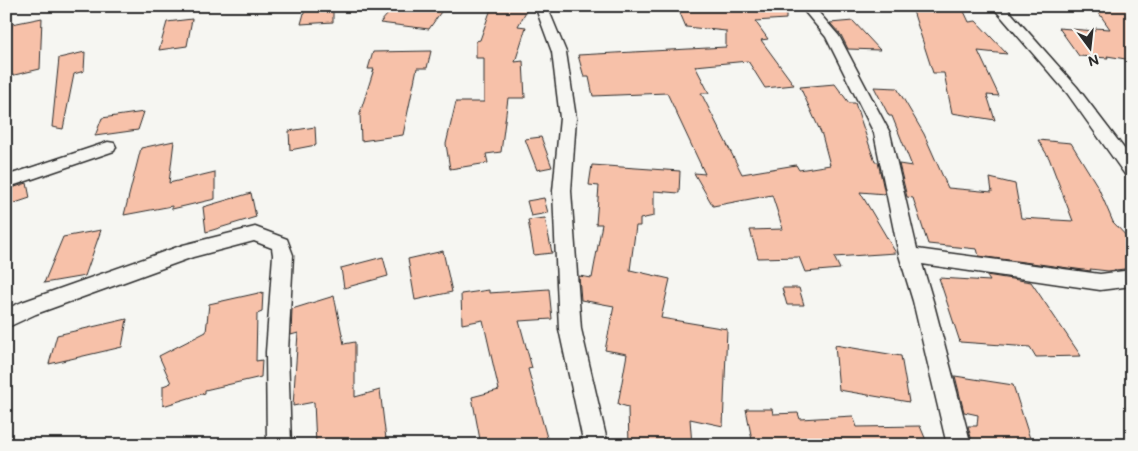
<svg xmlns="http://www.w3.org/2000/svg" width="1138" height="451" font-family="'Balsamiq Sans',sans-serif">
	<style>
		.building { fill: #f7c1a9; stroke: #2b2b2b }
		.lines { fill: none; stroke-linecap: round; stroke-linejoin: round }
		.minor-casing { stroke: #2b2b2b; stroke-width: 3 }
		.minor { fill: #f6f6f2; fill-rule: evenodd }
	</style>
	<rect width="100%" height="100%" fill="#f6f6f2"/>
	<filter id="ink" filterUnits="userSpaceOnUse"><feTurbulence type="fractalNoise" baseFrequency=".02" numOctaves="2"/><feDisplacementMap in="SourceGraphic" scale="10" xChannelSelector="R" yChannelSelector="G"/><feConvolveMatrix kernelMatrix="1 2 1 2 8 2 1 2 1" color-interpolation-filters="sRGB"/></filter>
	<g filter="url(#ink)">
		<g class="building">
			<path d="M306 6H333V22L301 24Z"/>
			<path d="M395 6H445L429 29 380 23Z"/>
			<path d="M492 6H529L518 26 526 27 515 62 523 61 525 98H508L501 152 486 154 488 163 450 169 446 144 456 102H484V58H476V41L480 40Z"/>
			<path d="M677 6H786V19L755 21 768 39 761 40 794 85 765 88 748 61 695 66 709 93H701L742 174 796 165 799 170 830 165 822 135 800 87 835 84 849 103H855L875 162H878L885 194 860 192 896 253 834 257 840 269 805 272 799 257 758 258 750 230 783 229 772 195 713 206 694 173 705 174 667 93 593 96 589 77H584L578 55 726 47V31L686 27Z"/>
			<path d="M919 6 962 7 969 22 976 21 1007 54 978 51 999 96 987 95 995 120 952 113 944 73H933L913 11H921Z"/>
			<path d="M1094 6H1132V60L1107 56 1108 58 1079 56 1059 28 1095 31 1093 28 1110 29Z"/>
			<path d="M42 18 40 69 6 77V50L9 49 12 24Z"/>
			<path d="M192 19 187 46 159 50 167 22Z"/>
			<path d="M853 21 880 50 848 49 841 35 830 23Z"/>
			<path d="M431 51 427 68H417L403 135 361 141 360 113 374 69H368L373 52Z"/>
			<path d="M85 52 84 71 74 74 63 129 52 127 59 58Z"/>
			<path d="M874 87 897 88 924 134 948 188 992 192 990 178 1015 184 1021 218 1073 221 1049 158 1038 140 1071 143 1098 187 1113 222 1132 242V268L1108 271 1090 269 1091 271 979 256 977 249 928 244 913 198 907 197 899 164 912 166 892 116H889Z"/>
			<path d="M144 112 138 130 95 136 102 118Z"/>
			<path d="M315 127 316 145 290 150 289 131Z"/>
			<path d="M541 137 552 167 537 170 525 139Z"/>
			<path d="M174 141 169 183 215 172V199L172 209V206L124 215 141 148Z"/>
			<path d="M592 165 680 171 679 193 654 191V216L640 219V226H636L630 270 670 279 661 318 727 329 723 426 690 419 692 445H629L628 407 618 404 627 354 605 350 614 306 581 300 579 276 592 278 602 224H596L599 186 589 185Z"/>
			<path d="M27 183 30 198 6 206V190Z"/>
			<path d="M251 193 256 217 206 232 203 207Z"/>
			<path d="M544 198 548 213 531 216 527 201Z"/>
			<path d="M545 218 552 253 534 255 528 220Z"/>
			<path d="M101 230 85 276 44 283 63 237Z"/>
			<path d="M443 251 452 292 415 300 408 259Z"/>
			<path d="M383 257 388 276 344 288 341 268Z"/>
			<path d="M986 275 1031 282 1081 356 1036 357 1030 347 960 342 939 278 990 281Z"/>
			<path d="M782 288H799L804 305H787Z"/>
			<path d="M549 289 552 319 519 321 532 368 528 369 549 445H481L472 397 499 390 483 320 462 324 461 294 489 290V293Z"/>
			<path d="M263 292 262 312 257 314 256 361 262 360 261 377 205 390V393L163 406V386L171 383 159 356 206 332 209 304Z"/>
			<path d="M334 296 344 344 355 342V397L380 390 386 439 365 445H316L314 402 293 406 298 333 291 335 292 309Z"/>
			<path d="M127 319 122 347 49 364 57 335Z"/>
			<path d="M835 345 901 356 909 402 839 390Z"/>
			<path d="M955 376 1013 385 1032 445H973L968 426H977L978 415 964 412Z"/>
			<path d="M746 409H772L773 414 798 413 800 419 853 416 857 427 920 426 928 445H753Z"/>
		</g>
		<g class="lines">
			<defs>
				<g id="minor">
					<path d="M535 6H547L566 52 576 118 571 191 581 329 608 445H584L559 329 553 191 560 118 552 52Z"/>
					<path d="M800 6H813L839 36 890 133 917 249 1100 274 1132 270V286L1100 290 922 264 933 301 971 445H947L913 301 899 255 874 133 826 37Z"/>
					<path d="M992 6H1005L1077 87 1132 159V178L1126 176 1067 93Z"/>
					<path d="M108 142 114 143 116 147 114 151 6 188V176Z"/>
					<path d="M255 227 287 239 293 255 288 352 291 445H267L266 352 273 255 272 248 254 241 193 257 36 314 6 328V309L22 302 183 245Z"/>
				</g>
			</defs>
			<use href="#minor" class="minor-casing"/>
			<use href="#minor" class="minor"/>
		</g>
	</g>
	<rect width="1138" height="451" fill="none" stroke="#f6f6f2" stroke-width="25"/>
	<rect x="12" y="12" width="1113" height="426" fill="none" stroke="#2b2b2b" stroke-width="2" filter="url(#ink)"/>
	<g transform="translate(1090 48) rotate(165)" stroke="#f6f6f2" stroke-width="4" paint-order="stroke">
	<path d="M0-4L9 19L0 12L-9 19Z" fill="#2b2b2b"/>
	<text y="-8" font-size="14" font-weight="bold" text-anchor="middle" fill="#2b2b2b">N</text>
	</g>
</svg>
